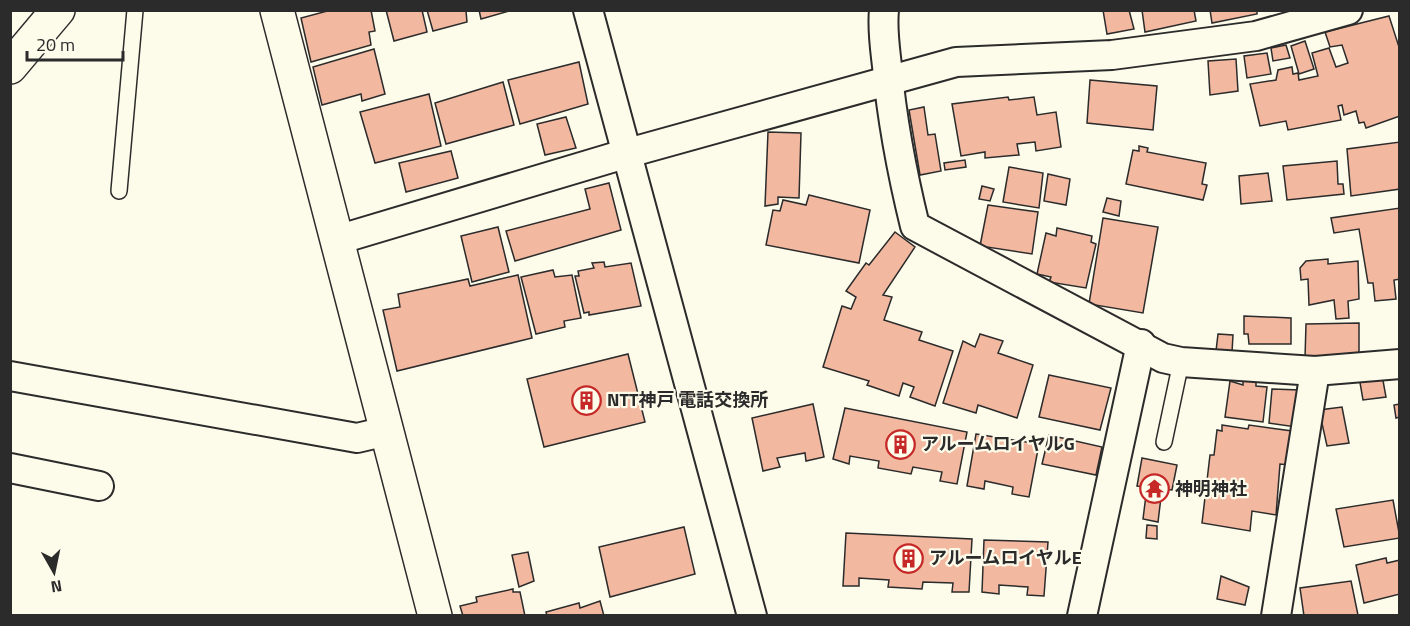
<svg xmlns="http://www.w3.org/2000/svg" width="1410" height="626" font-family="'Titillium Web','Noto Sans JP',sans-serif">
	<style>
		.building { fill: #f2b8a0; stroke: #2b2b2b; stroke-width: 1.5 }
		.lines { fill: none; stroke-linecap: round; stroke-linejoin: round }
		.service-casing { stroke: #2b2b2b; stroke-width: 18 }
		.minor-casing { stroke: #2b2b2b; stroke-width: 32 }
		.tertiary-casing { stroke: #2b2b2b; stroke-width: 36 }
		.service { stroke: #fdfbea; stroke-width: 15 }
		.minor { stroke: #fdfbea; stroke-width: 28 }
		.tertiary { stroke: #fdfbea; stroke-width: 33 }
		.labels { text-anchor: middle; stroke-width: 4.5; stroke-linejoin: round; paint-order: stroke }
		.poi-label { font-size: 18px; font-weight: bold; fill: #2b2b2b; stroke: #fdfbea; text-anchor: start }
	</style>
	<rect width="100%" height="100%" fill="#fdfbea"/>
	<g class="building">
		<path d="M331 10H371L375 31 369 32 371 45 311 62 301 18Z"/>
		<path d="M386 10H422L427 32 394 41Z"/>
		<path d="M427 10H470L466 11 467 22 433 31Z"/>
		<path d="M479 10H513L481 19Z"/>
		<path d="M1103 10H1129L1134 29 1107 34Z"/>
		<path d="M1142 10H1194L1196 21 1145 32Z"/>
		<path d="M1210 10H1257V14L1212 23Z"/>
		<path d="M1389 16 1400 50V116L1366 128 1364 122 1359 123 1356 111 1344 115 1342 105 1338 106 1341 120 1288 130 1286 121 1260 126 1250 84 1276 80 1278 70 1292 67 1293 74 1298 73 1299 80 1318 76 1312 53 1329 48 1336 67 1348 63 1342 45 1330 47 1325 32Z"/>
		<path d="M1305 41 1314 69 1299 74 1291 46Z"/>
		<path d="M1286 45 1290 58 1273 61 1271 48Z"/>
		<path d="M374 49 385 94 362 101 361 94 322 105 313 67Z"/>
		<path d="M1267 53 1271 74 1247 78 1244 56Z"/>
		<path d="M1236 59 1238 91 1210 95 1208 61Z"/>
		<path d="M579 62 588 104 520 124 508 80Z"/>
		<path d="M1090 80 1157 86 1153 130 1087 123Z"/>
		<path d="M503 82 514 125 446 144 435 103Z"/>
		<path d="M429 94 441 146 375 163 360 112Z"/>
		<path d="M1008 97 1009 100 1034 97 1037 115 1056 112 1061 147 1036 151 1035 142 1017 144 1019 155 985 158V152L961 156 952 104Z"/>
		<path d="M924 107 928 135 935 134 941 171 920 175 909 110Z"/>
		<path d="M566 117 576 148 545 155 537 124Z"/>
		<path d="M768 132 801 133 799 198 778 197V204L765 206Z"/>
		<path d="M1400 142V189L1351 196 1347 149Z"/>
		<path d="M1139 146 1148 148 1147 152 1206 163 1202 184 1207 185 1203 200 1126 184 1133 150 1139 151Z"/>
		<path d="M451 151 458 178 406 192 399 163Z"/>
		<path d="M965 160 966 167 945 170 944 163Z"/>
		<path d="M1337 161 1338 184H1343L1344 194 1287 200 1283 166Z"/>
		<path d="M1009 167 1043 173 1039 208 1003 202Z"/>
		<path d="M1268 173 1272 201 1241 204 1239 176Z"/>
		<path d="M1048 174 1070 179 1066 205 1044 201Z"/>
		<path d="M609 183 621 230 515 261 506 231 590 209 585 189Z"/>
		<path d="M982 186 994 189 990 201 979 199Z"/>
		<path d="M809 195 870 210 859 263 766 245 773 210 780 211 783 200 806 205Z"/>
		<path d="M1107 198 1121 201 1119 216 1103 212Z"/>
		<path d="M988 205 1038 212 1032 254 980 246Z"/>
		<path d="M1400 208V279L1394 280 1396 299 1375 301 1373 283H1368L1359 229 1334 233 1331 218Z"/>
		<path d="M1103 218 1158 227 1143 313 1089 304Z"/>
		<path d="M498 227 509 272 472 282 461 236Z"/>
		<path d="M1057 228 1092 236 1091 242 1096 244 1086 288 1049 282 1051 277 1037 274 1046 233 1056 236Z"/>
		<path d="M895 232 915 247 883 295 892 297 884 320 922 332 919 340 953 351 935 406 910 397 914 387 903 383 899 396 867 385 869 381 823 367 842 306 851 309 856 297 846 291 866 263 869 265Z"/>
		<path d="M1328 259V264L1358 261 1359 299 1348 301 1349 318 1336 319 1334 300 1309 305 1308 279 1301 280 1300 268 1306 261Z"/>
		<path d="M604 262 605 267 631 263 641 306 589 315V312L584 313 575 276H579L578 271 594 268 592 263Z"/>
		<path d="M553 270 555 277 572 275 581 318 564 321 565 327 536 334 521 277Z"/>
		<path d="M518 275 532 338 397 371 383 310 400 307 398 294 468 279 470 286Z"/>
		<path d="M1244 316 1291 318V344H1249L1248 334H1244Z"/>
		<path d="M1359 323V356L1305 358 1306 324Z"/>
		<path d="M980 334 1003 341 998 353 1033 365 1017 418 978 405 976 413 943 403 963 341 975 347Z"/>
		<path d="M1218 334 1233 335 1232 352 1216 351Z"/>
		<path d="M628 354 645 422 544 447 527 379Z"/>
		<path d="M1049 375 1111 388 1100 430 1039 417Z"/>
		<path d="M1382 375 1386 397 1363 400 1359 377Z"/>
		<path d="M1243 379 1256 380V386L1267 387 1263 422 1225 417 1230 381 1243 385Z"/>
		<path d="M1272 389 1300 390 1296 427 1269 423Z"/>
		<path d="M813 404 824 457 806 461 805 453 777 458 780 467 763 471 752 418Z"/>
		<path d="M1400 404V417L1396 418 1394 405Z"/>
		<path d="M1342 407 1349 443 1327 446 1319 410Z"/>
		<path d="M845 408 967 432 957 484 940 481 942 472 913 467 911 474 878 468 879 461 850 456 849 464 833 459Z"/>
		<path d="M1222 425 1248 429 1249 425 1292 431 1289 465 1280 464 1276 515 1252 511 1250 531 1202 523 1210 455H1214L1217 430 1222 431Z"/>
		<path d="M976 434 1039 444 1029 497 1012 494 1013 487 985 481 984 489 967 486Z"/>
		<path d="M1049 435 1102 447 1096 475 1042 464Z"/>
		<path d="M1142 458 1177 465 1172 490 1162 489 1158 522 1143 519 1147 487 1137 486Z"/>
		<path d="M1393 500 1400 538 1344 547 1336 509Z"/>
		<path d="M1147 525 1157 526V539L1146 538Z"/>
		<path d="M684 527 695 574 610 597 599 547Z"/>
		<path d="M846 533 972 539 969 592H952L953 583 923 582 922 589 888 587 889 580 859 578V586H843Z"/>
		<path d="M984 540 1048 542 1044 596 1027 595 1028 587 999 585V594L982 592Z"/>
		<path d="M528 552 534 581 519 587 512 555Z"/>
		<path d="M1386 558 1387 563 1400 560V594L1364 603 1356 565Z"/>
		<path d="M1221 576 1249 587 1245 605 1217 599Z"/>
		<path d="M1351 581 1358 615 1304 616 1300 588Z"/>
		<path d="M513 589V592H520L525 616H463L460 606 477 602 476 597Z"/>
		<path d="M600 601 604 616H547L546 612 579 603 580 608Z"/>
	</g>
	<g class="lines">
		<defs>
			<g id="service">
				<path d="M119 191 135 10"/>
				<path d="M1164 442 1181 362"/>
			</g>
			<g id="minor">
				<path d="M588 10 752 616"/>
				<path d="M884 10C882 29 885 48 887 66 892 120 902 173 915 226L1163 358 1181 362 1315 371 1400 364"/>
				<path d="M337 240 628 153 956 62 1112 55 1256 36 1348 10"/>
				<path d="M10 376 357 438 387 431"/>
				<path d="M10 468 99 486"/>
				<path d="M1082 616 1141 344"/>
				<path d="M1276 616 1315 371"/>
			</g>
			<g id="tertiary">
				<path d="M277 10 435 616"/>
				<path d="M10 67 58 10"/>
			</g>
		</defs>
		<use href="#service" class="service-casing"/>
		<use href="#minor" class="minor-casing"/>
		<use href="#tertiary" class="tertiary-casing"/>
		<use href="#service" class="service"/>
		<use href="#minor" class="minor"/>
		<use href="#tertiary" class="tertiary"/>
	</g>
	<defs>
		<symbol id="building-ring" viewBox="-11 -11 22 22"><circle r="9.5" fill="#fdfbea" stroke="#c62828" stroke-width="1.5"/><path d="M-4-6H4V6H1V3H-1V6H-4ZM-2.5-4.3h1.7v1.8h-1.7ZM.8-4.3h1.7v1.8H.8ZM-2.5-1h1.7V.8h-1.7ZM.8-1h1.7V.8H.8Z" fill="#c62828"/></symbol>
		<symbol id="temple-ring" viewBox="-11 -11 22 22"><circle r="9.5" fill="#fdfbea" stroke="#c62828" stroke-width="1.5"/><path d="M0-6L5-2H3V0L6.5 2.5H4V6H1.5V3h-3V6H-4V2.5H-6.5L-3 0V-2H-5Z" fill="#c62828"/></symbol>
	</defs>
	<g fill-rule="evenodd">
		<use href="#building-ring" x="570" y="384" width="33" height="33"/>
		<use href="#building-ring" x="884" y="428" width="33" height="33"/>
		<use href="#temple-ring" x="1138" y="472" width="33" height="33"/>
		<use href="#building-ring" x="892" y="542" width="33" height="33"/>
	</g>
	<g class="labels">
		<g class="poi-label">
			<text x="607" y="406">NTT神戸 電話交換所</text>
			<text x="921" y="450">アルームロイヤルG</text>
			<text x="1175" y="495">神明神社</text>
			<text x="929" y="564">アルームロイヤルE</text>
		</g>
	</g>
	<rect width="1410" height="626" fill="none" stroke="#2b2b2b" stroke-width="24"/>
	<g transform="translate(54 572) rotate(171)" stroke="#fdfbea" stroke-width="4.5" paint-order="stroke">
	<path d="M0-4.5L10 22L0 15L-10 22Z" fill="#2b2b2b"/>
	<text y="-9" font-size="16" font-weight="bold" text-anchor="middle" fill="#2b2b2b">N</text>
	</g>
	<path d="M27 51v9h96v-9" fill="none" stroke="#2b2b2b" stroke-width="3"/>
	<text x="36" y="51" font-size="18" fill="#2b2b2b" stroke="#fdfbea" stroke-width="4.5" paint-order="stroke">20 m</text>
</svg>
